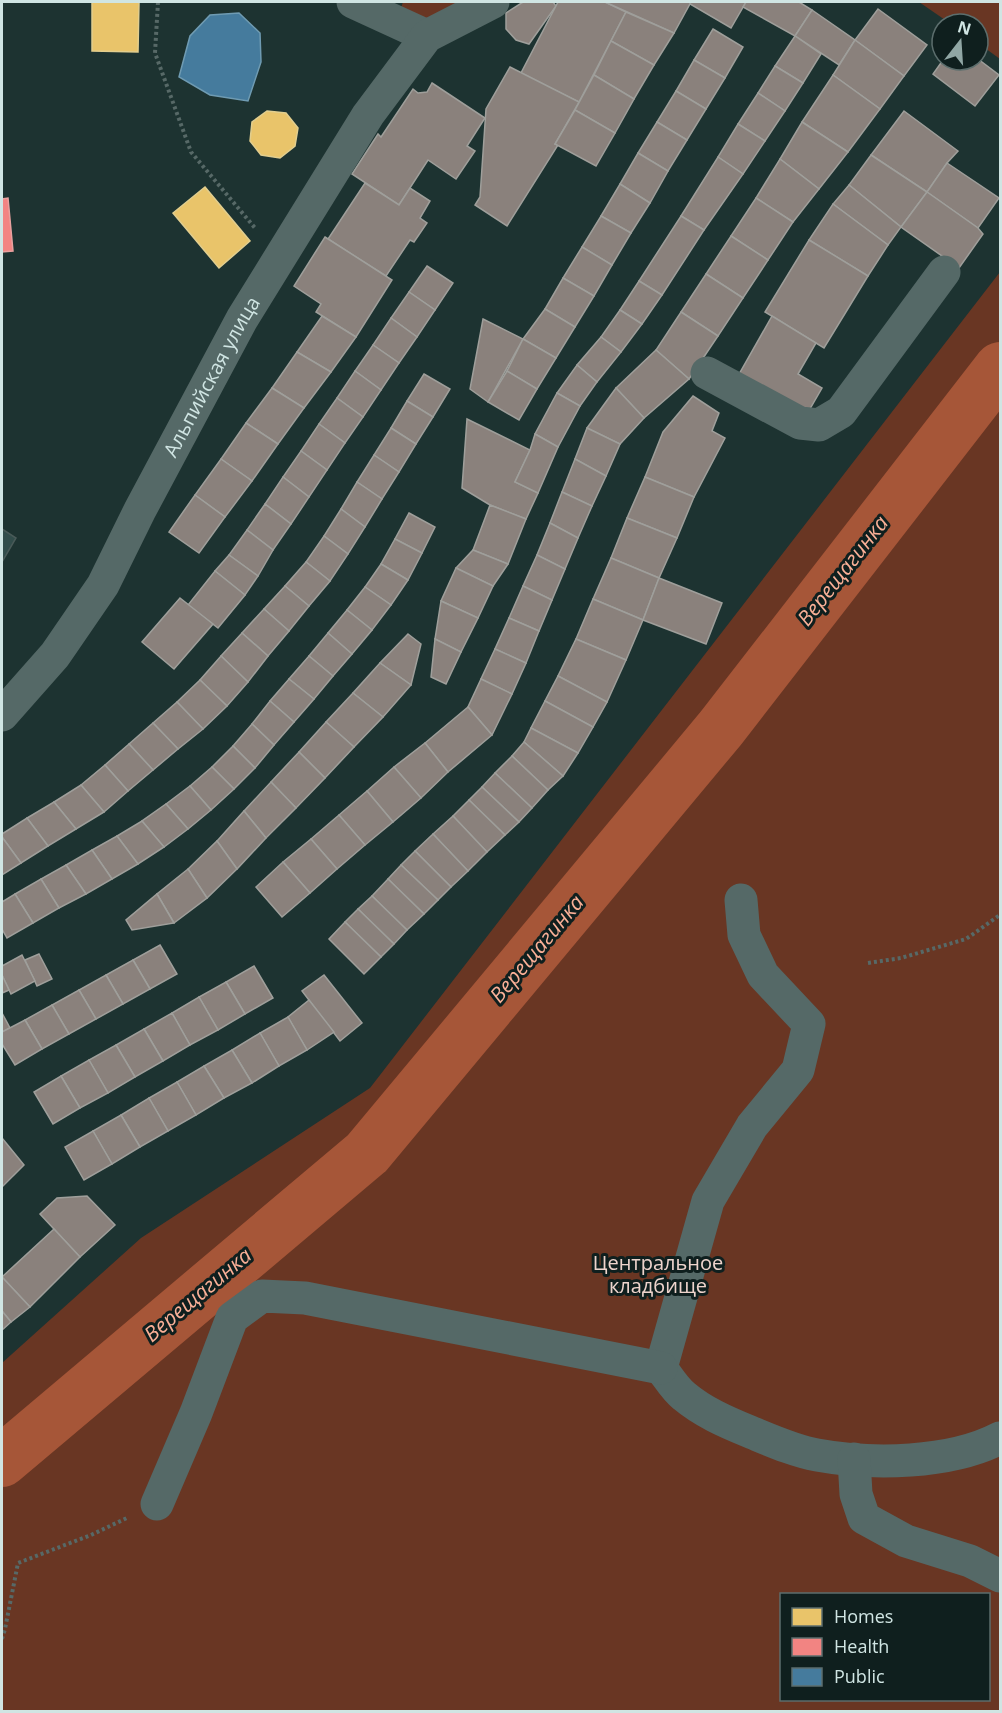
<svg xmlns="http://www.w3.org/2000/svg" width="1002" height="1713" font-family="'Open Sans',sans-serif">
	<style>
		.green { fill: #693623; fill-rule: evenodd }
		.homes { fill: #e9c46a; stroke: #e2ce8e; stroke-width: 1.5 }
		.health { fill: #f28482; stroke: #e8a19f; stroke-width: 1.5 }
		.public { fill: #457b9d; stroke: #6f9bb2; stroke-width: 1.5 }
		.industry { fill: #8a817c; stroke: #9f9f9b; stroke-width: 1.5 }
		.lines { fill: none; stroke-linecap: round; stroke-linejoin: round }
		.river { stroke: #a65638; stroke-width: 52 }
		.building { fill: #324d4b; stroke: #495a58; stroke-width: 1.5 }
		.path { stroke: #576967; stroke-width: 4; stroke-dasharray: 3 3; stroke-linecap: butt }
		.minor { stroke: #556967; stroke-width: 33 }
		.labels { text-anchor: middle; stroke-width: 6; stroke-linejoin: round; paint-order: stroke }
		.street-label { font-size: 20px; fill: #d0e5e3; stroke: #0f1f1e }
		.park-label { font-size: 20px; fill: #eed4cc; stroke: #0f1f1e }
		.water-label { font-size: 21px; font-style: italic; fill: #fab097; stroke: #0f1f1e }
	</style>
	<rect width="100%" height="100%" fill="#1d3331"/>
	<g class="green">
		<path d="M403 2H470L391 36Z"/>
		<path d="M919 2H1000V59L978 43V24H951Z"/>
		<path d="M1000 272V1711H2V1363L141 1238 370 1088ZM782 1594H988V1700H782Z"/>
	</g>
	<g class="homes">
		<path d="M92 2H139L138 52 92 51Z"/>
		<path d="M267 111 286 113 298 128 295 146 280 158 261 155 250 141 252 122Z"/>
		<path d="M205 187 250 241 219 268 173 213Z"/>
	</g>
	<path class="health" d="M8 198 13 251 2 252V199Z"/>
	<path class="public" d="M239 13 260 33 261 62 248 101 210 95 179 77 190 36 210 15Z"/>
	<g class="industry">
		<path d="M523 2H553L556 6 529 44 516 40 506 29V13Z"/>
		<path d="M558 2H605L626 12 579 102 521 73Z"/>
		<path d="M605 2H691L674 33Z"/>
		<path d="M691 2H746L731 28 690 4Z"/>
		<path d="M746 2H799L812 10 795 36 743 7Z"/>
		<path d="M878 9 927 45 904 76 855 40Z"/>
		<path d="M812 10 855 40 839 65 795 36Z"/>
		<path d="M626 12 674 33 654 65 611 41Z"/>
		<path d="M713 29 743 47 725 78 694 60Z"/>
		<path d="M795 36 821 54 803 83 775 66Z"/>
		<path d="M855 40 904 76 880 109 833 75Z"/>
		<path d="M611 41 654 65 634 99 594 75Z"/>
		<path d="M978 59 999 75 975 106 933 74 943 60Z"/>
		<path d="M694 60 725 78 706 109 676 91Z"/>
		<path d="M775 66 803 83 785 111 758 93Z"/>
		<path d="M510 67 579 102 555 144 558 145 507 226 475 205 480 197 486 109Z"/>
		<path d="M594 75 634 99 615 133 575 110Z"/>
		<path d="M833 75 880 109 848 152 802 122Z"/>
		<path d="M432 83 485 118 467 146 475 151 456 179 428 160 399 205 352 174 378 134 381 137 413 89 418 93 427 92Z"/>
		<path d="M676 91 706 109 687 140 657 122Z"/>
		<path d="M758 93 785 111 765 141 738 124Z"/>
		<path d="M575 110 615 133 596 166 555 144Z"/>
		<path d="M904 111 958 151 947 163 927 192 871 155Z"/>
		<path d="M657 122 687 140 668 171 638 153Z"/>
		<path d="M802 122 848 152 819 189 780 159Z"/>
		<path d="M738 124 765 141 743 174 718 157Z"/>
		<path d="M638 153 668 171 650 203 620 184Z"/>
		<path d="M871 155 927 192 901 227 849 185Z"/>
		<path d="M718 157 743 174 704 230 681 216Z"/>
		<path d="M780 159 819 189 793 222 756 198Z"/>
		<path d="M947 163 999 198 978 228 927 192Z"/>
		<path d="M365 183 399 205 410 188 430 201 420 218 427 223 414 242 410 240 386 276 328 239Z"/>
		<path d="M620 184 650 203 631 233 601 216Z"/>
		<path d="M849 185 901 227 888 245 833 204Z"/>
		<path d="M927 192 978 228 983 234 959 268 901 227Z"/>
		<path d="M756 198 793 222 768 260 731 236Z"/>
		<path d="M833 204 888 245 868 276 809 240Z"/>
		<path d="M601 216 631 233 612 265 582 247Z"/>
		<path d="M681 216 704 230 662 295 639 281Z"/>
		<path d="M731 236 768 260 743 298 706 274Z"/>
		<path d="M325 237 392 280 356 337 316 312 321 304 294 286Z"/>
		<path d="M809 240 868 276 824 348 765 312Z"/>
		<path d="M582 247 612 265 594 296 563 278Z"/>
		<path d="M427 266 453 283 435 310 409 292Z"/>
		<path d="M706 274 743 298 718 336 681 312Z"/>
		<path d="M563 278 594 296 575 327 545 309Z"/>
		<path d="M639 281 662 295 642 324 620 310Z"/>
		<path d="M409 292 435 310 417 337 391 318Z"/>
		<path d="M545 309 575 327 556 358 523 339Z"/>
		<path d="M620 310 642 324 621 352 601 337Z"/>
		<path d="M681 312 718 336 689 379 656 350Z"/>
		<path d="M322 316 356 337 331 372 297 352Z"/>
		<path d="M772 316 816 343 798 374 822 388 807 414 738 376Z"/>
		<path d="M391 318 417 337 399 363 373 345Z"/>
		<path d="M483 319 523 339 488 402 470 389Z"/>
		<path d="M601 337 621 352 597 382 577 365Z"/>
		<path d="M523 339 556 358 537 389 507 371Z"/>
		<path d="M373 345 399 363 381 390 355 371Z"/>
		<path d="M656 350 689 379 644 418 616 388Z"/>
		<path d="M297 352 331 372 304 408 272 388Z"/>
		<path d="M577 365 597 382 580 406 557 393Z"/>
		<path d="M355 371 381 390 363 417 337 398Z"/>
		<path d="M507 371 537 389 519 420 488 402Z"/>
		<path d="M424 374 450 389 433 417 407 401Z"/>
		<path d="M272 388 304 408 278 444 246 423Z"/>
		<path d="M616 388 644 418 620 444 587 428Z"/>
		<path d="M557 393 580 406 558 447 535 434Z"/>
		<path d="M693 396 719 413 712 431 725 438 694 497 645 477 663 432Z"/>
		<path d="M337 398 363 417 345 443 319 424Z"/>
		<path d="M407 401 433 417 416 444 391 428Z"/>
		<path d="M467 419 530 450 515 482 538 493 526 519 490 505 462 488Z"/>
		<path d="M246 423 278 444 252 481 221 459Z"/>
		<path d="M319 424 345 443 327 470 301 451Z"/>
		<path d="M391 428 416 444 399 472 374 455Z"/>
		<path d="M587 428 620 444 606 476 575 459Z"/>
		<path d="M535 434 558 447 538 493 515 482 530 450Z"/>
		<path d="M301 451 327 470 309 497 283 477Z"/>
		<path d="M374 455 399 472 382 499 357 482Z"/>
		<path d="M221 459 252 481 225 517 195 495Z"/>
		<path d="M575 459 606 476 592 506 562 492Z"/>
		<path d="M283 477 309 497 291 524 265 504Z"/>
		<path d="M645 477 694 497 677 538 627 518Z"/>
		<path d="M357 482 382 499 365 527 341 509Z"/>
		<path d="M562 492 592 506 578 538 550 523Z"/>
		<path d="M195 495 225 517 199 553 169 532Z"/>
		<path d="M265 504 291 524 273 550 247 530Z"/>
		<path d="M490 505 526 519 508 564 473 550Z"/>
		<path d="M341 509 365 527 348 554 324 536Z"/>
		<path d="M409 513 435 527 422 553 395 539Z"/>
		<path d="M627 518 677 538 659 578 611 558Z"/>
		<path d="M550 523 578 538 565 569 537 555Z"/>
		<path d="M247 530 273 550 258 576 229 555Z"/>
		<path d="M324 536 348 554 330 581 306 562Z"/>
		<path d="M395 539 422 553 408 580 381 564Z"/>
		<path d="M473 550 508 564 493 586 456 568Z"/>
		<path d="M229 555 258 576 245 595 215 571Z"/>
		<path d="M537 555 565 569 552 600 523 586Z"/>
		<path d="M611 558 659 578 643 620 593 599Z"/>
		<path d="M306 562 330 581 309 606 285 586Z"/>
		<path d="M381 564 408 580 391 605 365 587Z"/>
		<path d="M456 568 493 586 478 618 441 601Z"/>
		<path d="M215 571 245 595 218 628 188 605Z"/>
		<path d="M659 578 722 603 706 644 643 620Z"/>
		<path d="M285 586 309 606 289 631 264 609Z"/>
		<path d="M523 586 552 600 539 631 509 618Z"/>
		<path d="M365 587 391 605 372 630 347 610Z"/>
		<path d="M180 598 213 624 174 669 142 642Z"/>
		<path d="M593 599 643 620 626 660 576 639Z"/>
		<path d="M441 601 478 618 461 652 435 639Z"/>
		<path d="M264 609 289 631 268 656 242 633Z"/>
		<path d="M347 610 372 630 352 654 328 633Z"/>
		<path d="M509 618 539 631 526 663 495 649Z"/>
		<path d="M242 633 268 656 248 682 221 656Z"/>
		<path d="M328 633 352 654 333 676 309 656Z"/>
		<path d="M408 634 421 644 411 685 380 663Z"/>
		<path d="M435 639 461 652 446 684 431 677Z"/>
		<path d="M576 639 626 660 607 702 558 676Z"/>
		<path d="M495 649 526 663 512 694 481 679Z"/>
		<path d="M221 656 248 682 227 706 200 680Z"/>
		<path d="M309 656 333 676 314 699 289 679Z"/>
		<path d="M380 663 411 685 383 717 353 693Z"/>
		<path d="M558 676 607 702 593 727 545 701Z"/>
		<path d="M289 679 314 699 294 722 270 701Z"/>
		<path d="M481 679 512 694 492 735 468 707Z"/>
		<path d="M200 680 227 706 203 729 177 702Z"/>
		<path d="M353 693 383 717 354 747 326 722Z"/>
		<path d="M270 701 294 722 274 745 252 724Z"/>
		<path d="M545 701 593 727 578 753 531 728Z"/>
		<path d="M177 702 203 729 178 749 153 723Z"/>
		<path d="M468 707 492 735 448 772 425 743Z"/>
		<path d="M326 722 354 747 325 778 299 752Z"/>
		<path d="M153 723 178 749 153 770 129 744Z"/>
		<path d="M252 724 274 745 255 768 233 746Z"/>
		<path d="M531 728 578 753 563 776 524 742Z"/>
		<path d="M524 742 563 776 548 790 512 756Z"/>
		<path d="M425 743 448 772 421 798 394 767Z"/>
		<path d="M129 744 153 770 128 791 105 765Z"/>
		<path d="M233 746 255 768 234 789 212 767Z"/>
		<path d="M299 752 325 778 296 808 271 782Z"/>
		<path d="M512 756 548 790 532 808 495 773Z"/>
		<path d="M105 765 128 791 104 812 81 785Z"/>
		<path d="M212 767 234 789 211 810 190 786Z"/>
		<path d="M394 767 421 798 393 822 367 791Z"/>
		<path d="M495 773 532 808 519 822 482 787Z"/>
		<path d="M271 782 296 808 266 838 244 811Z"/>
		<path d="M81 785 104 812 76 829 54 802Z"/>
		<path d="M190 786 211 810 188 829 166 804Z"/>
		<path d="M482 787 519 822 505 835 469 800Z"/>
		<path d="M367 791 393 822 365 845 339 815Z"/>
		<path d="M469 800 505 835 487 852 453 816Z"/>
		<path d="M54 802 76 829 48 846 27 818Z"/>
		<path d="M166 804 188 829 164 847 142 821Z"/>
		<path d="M244 811 266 838 237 869 217 841Z"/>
		<path d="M339 815 365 845 337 869 311 839Z"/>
		<path d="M453 816 487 852 468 871 433 834Z"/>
		<path d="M27 818 48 846 21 863 2 837V834Z"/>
		<path d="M142 821 164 847 138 864 117 836Z"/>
		<path d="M433 834 468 871 451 887 415 851Z"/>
		<path d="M117 836 138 864 112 879 92 850Z"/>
		<path d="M2 837 21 863 2 875Z"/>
		<path d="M311 839 337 869 310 893 283 862Z"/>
		<path d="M217 841 237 869 207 898 188 869Z"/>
		<path d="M92 850 112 879 86 894 66 865Z"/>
		<path d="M415 851 451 887 438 900 401 865Z"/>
		<path d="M283 862 310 893 282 917 256 887Z"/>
		<path d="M66 865 86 894 59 908 41 879Z"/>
		<path d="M401 865 438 900 424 914 388 879Z"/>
		<path d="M188 869 207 898 174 923 157 894Z"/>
		<path d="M41 879 59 908 33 923 15 894Z"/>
		<path d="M388 879 424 914 407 930 372 896Z"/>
		<path d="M15 894 33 923 7 938 2 929V902Z"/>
		<path d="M157 894 174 923 132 930 126 920Z"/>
		<path d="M372 896 407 930 394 944 358 909Z"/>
		<path d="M358 909 394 944 381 957 345 922Z"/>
		<path d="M345 922 381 957 364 974 329 939Z"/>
		<path d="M160 945 177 974 150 989 133 960Z"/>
		<path d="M39 954 52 979 37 986 25 960Z"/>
		<path d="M22 955 35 981 11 994 2 975V966Z"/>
		<path d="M133 960 150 989 123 1004 106 975Z"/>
		<path d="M254 966 273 998 245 1014 226 982Z"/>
		<path d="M2 975 9 990 2 993Z"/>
		<path d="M106 975 123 1004 96 1019 79 990Z"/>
		<path d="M324 975 362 1023 340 1041 302 991Z"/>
		<path d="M226 982 245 1014 218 1030 199 997Z"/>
		<path d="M79 990 96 1019 69 1034 52 1005Z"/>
		<path d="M199 997 218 1030 190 1045 172 1013Z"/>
		<path d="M309 1000 334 1032 307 1050 288 1017Z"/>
		<path d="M52 1005 69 1034 42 1049 25 1020Z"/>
		<path d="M2 1013 10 1028 2 1032Z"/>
		<path d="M172 1013 190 1045 163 1061 144 1029Z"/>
		<path d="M288 1017 307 1050 279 1066 260 1033Z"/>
		<path d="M25 1020 42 1049 15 1065 2 1044V1032Z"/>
		<path d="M144 1029 163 1061 135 1077 116 1045Z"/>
		<path d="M260 1033 279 1066 252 1083 232 1050Z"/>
		<path d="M116 1045 135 1077 108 1093 89 1060Z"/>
		<path d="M232 1050 252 1083 224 1098 204 1066Z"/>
		<path d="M89 1060 108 1093 80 1108 61 1076Z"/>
		<path d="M204 1066 224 1098 196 1115 177 1082Z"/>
		<path d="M61 1076 80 1108 53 1124 34 1092Z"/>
		<path d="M177 1082 196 1115 168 1131 149 1098Z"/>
		<path d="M149 1098 168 1131 140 1147 121 1115Z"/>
		<path d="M121 1115 140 1147 112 1164 93 1131Z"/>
		<path d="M93 1131 112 1164 84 1180 65 1147Z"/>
		<path d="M2 1138 24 1165 2 1187Z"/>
		<path d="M87 1196 115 1225 80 1257 40 1214 57 1198Z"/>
		<path d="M54 1229 80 1257 30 1307 2 1277Z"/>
		<path d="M2 1277 30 1307 11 1322 2 1311Z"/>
		<path d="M2 1311 11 1322 2 1330Z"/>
	</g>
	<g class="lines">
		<path class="river" d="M2 1461 367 1153 721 728 1000 368"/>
	</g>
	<path class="building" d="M2 529 16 538 2 562Z"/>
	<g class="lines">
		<g class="path">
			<path d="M158 2 155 53 191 152 255 228"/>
			<path d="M868 963 901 958 966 939 1000 915"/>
			<path d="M2 1639 5 1629 18 1563 91 1535 129 1517"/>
		</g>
		<g class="minor">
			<path d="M353 2 427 36"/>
			<path d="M707 373 800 423 819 425 841 412 944 272"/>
			<path id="s1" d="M2 715 55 655 103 585 140 510 242 319 368 115 427 36 493 2"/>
			<path d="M741 900 744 935 763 975 809 1024 798 1070 752 1126 708 1201 661 1368C668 1377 675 1389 684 1396 703 1412 726 1422 748 1431 770 1440 794 1451 817 1455 872 1465 950 1464 1000 1438"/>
			<path d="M854 1459 856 1494 864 1518 906 1541 970 1561 1000 1576"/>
			<path d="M157 1504 196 1413 232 1318 262 1296 305 1298 661 1368"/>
		</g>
	</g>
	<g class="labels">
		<g class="street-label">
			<text dy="7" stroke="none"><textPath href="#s1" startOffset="400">Альпийская улица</textPath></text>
		</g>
		<g class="park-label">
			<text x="658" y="1270">Центральное<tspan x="658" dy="23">кладбище</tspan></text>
		</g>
		<g class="water-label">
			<text transform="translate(843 571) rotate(-52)" y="7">Верещагинка</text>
			<text transform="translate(537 949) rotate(-50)" y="7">Верещагинка</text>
			<text transform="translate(198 1295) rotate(-40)" y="7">Верещагинка</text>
		</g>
	</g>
	<rect width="1002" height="1713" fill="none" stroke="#d0e5e3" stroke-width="6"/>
	<rect x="780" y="1593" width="210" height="108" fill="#0f1f1e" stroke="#5c6e6d" stroke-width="1.5"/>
	<rect x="792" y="1608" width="30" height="18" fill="#e9c46a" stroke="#5c6e6d" stroke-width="1.5"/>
	<text x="834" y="1623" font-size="18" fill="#d0e5e3">Homes</text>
	<rect x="792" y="1638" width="30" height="18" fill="#f28482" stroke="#5c6e6d" stroke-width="1.5"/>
	<text x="834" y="1653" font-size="18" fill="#d0e5e3">Health</text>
	<rect x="792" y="1668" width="30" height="18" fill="#457b9d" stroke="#5c6e6d" stroke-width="1.5"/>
	<text x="834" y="1683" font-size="18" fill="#d0e5e3">Public</text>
	<g transform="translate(960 42) rotate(17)"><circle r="28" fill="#0f1f1e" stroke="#5c6e6d" stroke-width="1.5"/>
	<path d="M0-4.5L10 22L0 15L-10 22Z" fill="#91a7a5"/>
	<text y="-9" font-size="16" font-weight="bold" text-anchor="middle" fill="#d0e5e3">N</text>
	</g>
</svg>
